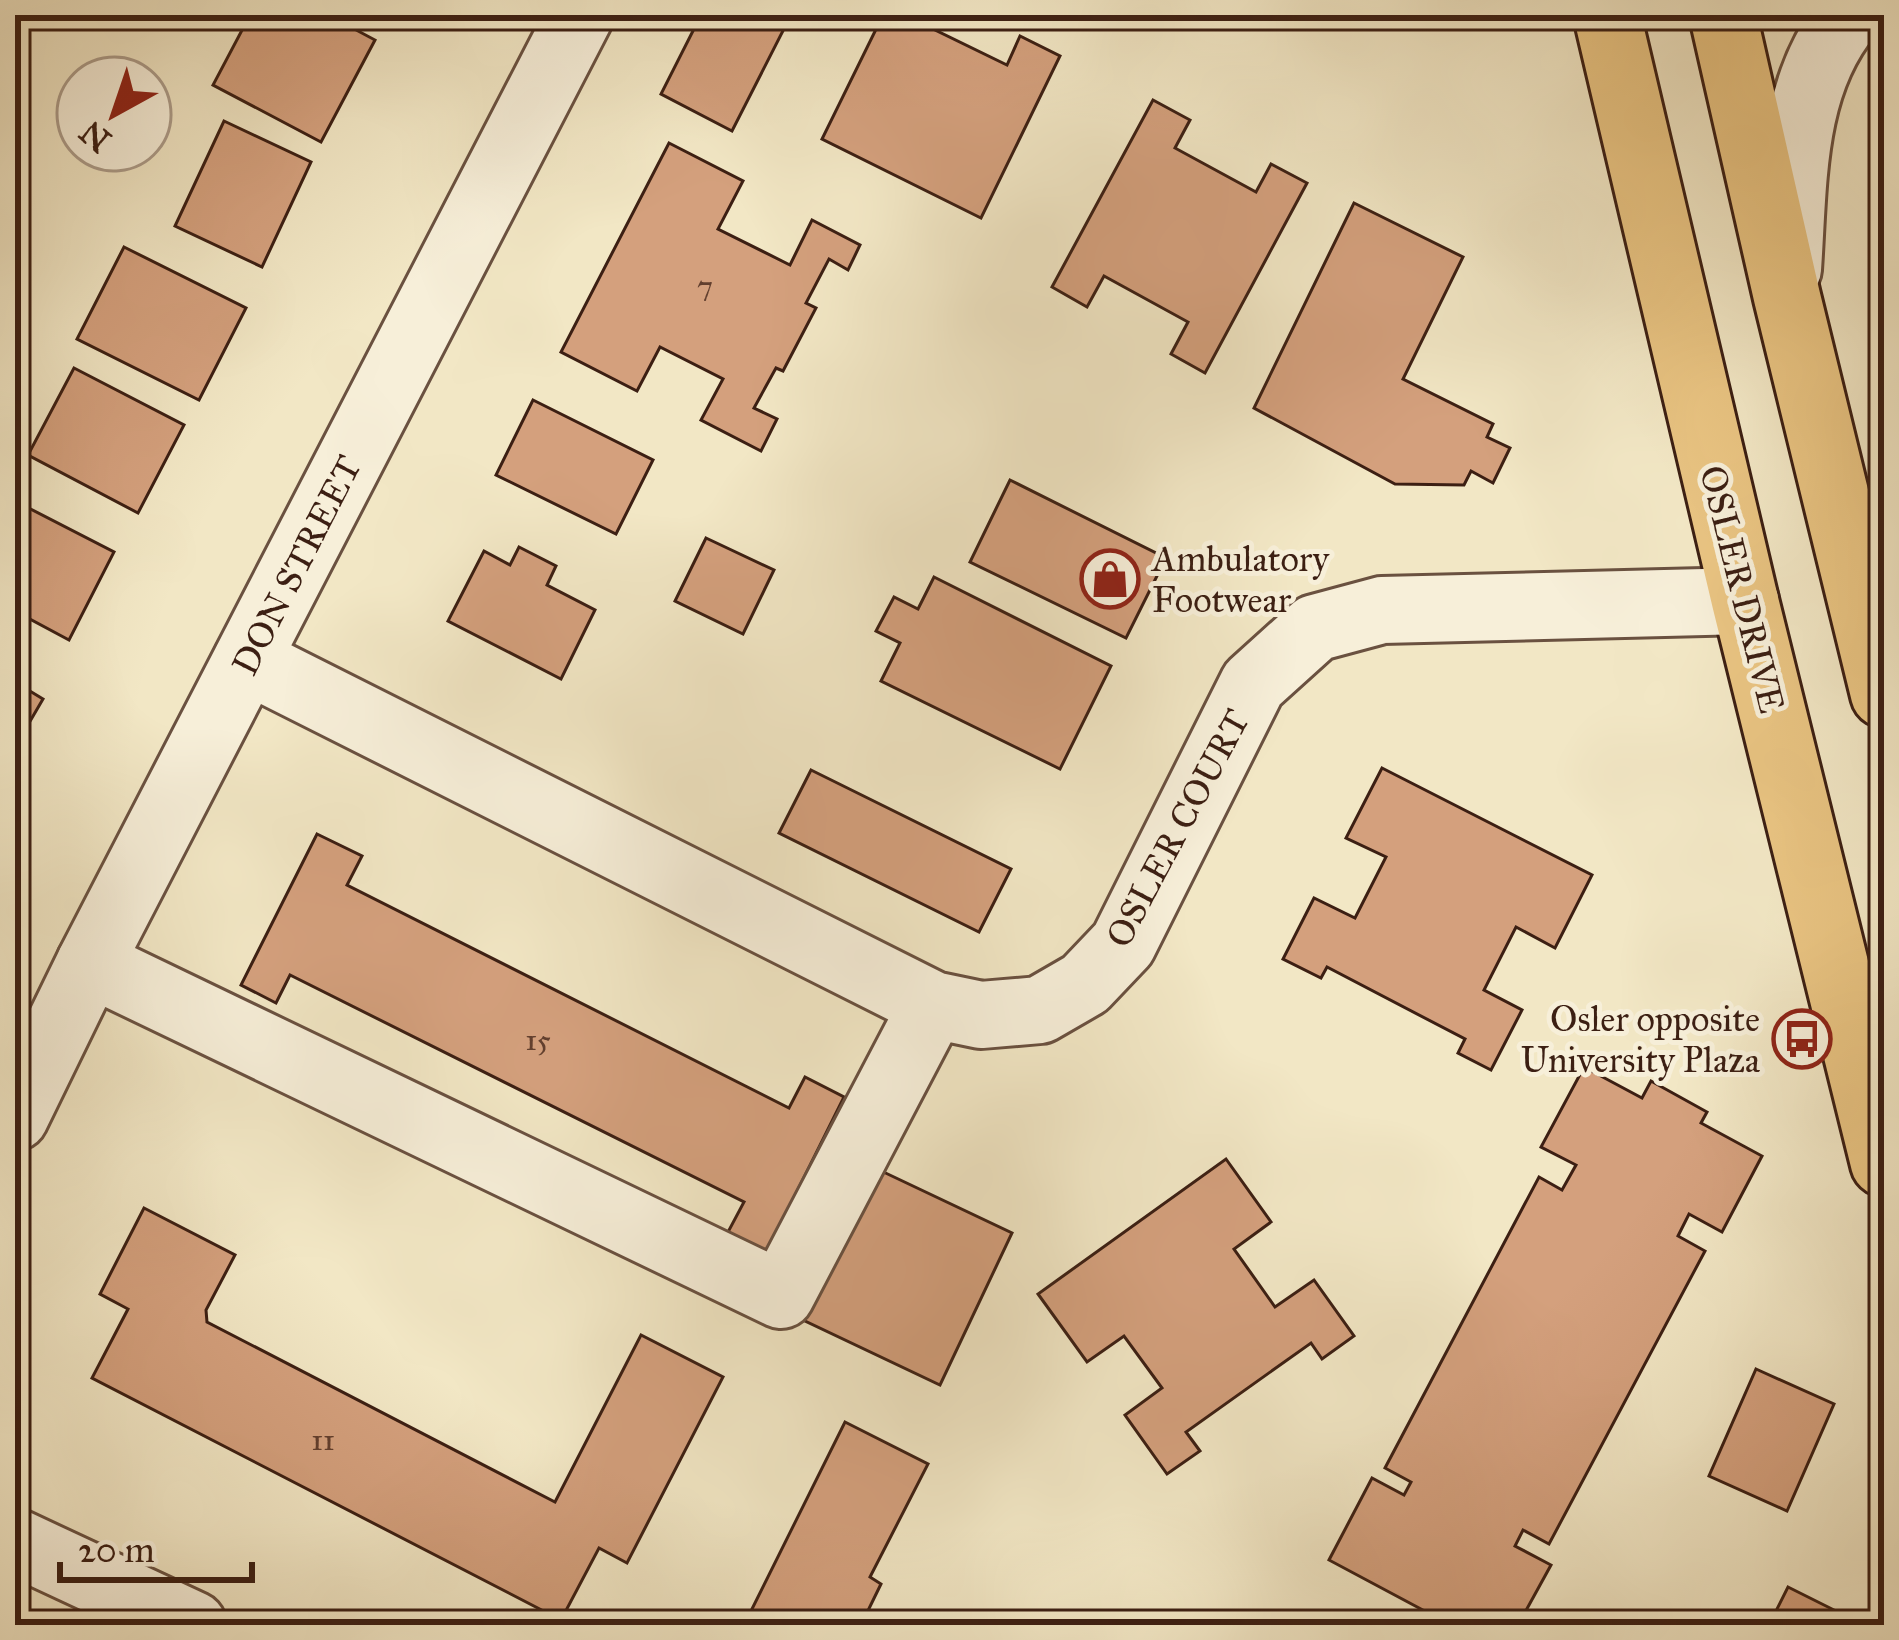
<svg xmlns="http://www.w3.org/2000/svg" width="1899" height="1640" font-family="'IM FELL Great Primer',serif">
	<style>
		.building { fill: #d4a07d; stroke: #3c1f13; stroke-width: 3 }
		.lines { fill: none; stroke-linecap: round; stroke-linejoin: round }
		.minor-casing { stroke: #6a5140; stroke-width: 72 }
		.major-casing { stroke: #3c1f13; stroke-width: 72 }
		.minor { stroke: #f7efd9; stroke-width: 66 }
		.major { stroke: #e9c482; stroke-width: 66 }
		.labels { text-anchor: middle; stroke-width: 10; stroke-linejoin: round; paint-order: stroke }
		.number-label { font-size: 30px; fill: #623f2e }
		.poi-label { font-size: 36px; fill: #3c1f13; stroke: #f7efd9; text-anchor: start }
		.street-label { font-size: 36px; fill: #3c1f13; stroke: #f7efd9 }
	</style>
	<rect width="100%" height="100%" fill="#f2e7c5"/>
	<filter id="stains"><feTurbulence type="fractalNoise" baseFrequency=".00167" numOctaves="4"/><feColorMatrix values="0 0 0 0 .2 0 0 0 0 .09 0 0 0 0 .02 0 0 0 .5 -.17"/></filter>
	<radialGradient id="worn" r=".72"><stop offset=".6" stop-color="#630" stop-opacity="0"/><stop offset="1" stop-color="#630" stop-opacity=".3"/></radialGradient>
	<g class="building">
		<path d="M250 15H328L375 40 321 142 213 85Z"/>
		<path d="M701 15H791L732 131 661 94Z"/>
		<path d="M883 15H932L927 26 1007 65 1020 36 1060 56 981 218 822 139Z"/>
		<path d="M1153 100 1190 120 1175 148 1256 192 1271 164 1307 183 1205 373 1171 354 1188 322 1104 276 1087 307 1052 287Z"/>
		<path d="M224 121 311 162 262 267 175 226Z"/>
		<path d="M669 143 743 181 718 229 790 265 812 220 860 245 848 270 829 259 806 303 816 308 783 371 776 368 754 408 777 419 761 451 701 420 723 379 660 347 637 391 561 352Z"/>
		<path d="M1354 203 1463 257 1403 379 1493 424 1487 437 1510 448 1493 483 1471 471 1464 485 1395 484 1254 408Z"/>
		<path d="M124 247 246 308 199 400 77 339Z"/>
		<path d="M74 368 184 425 138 513 28 455Z"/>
		<path d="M533 400 653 460 616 534 496 475Z"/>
		<path d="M1010 480 1166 558 1126 638 970 562Z"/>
		<path d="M15 501 114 552 69 640 15 611Z"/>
		<path d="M706 538 774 570 743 634 675 601Z"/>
		<path d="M519 547 556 566 547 585 595 610 561 679 448 621 484 551 510 565Z"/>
		<path d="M934 577 1111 666 1060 769 881 681 900 643 876 631 894 597 918 609Z"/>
		<path d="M15 682 43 699 15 747Z"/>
		<path d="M1382 768 1592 875 1555 948 1516 927 1484 990 1522 1010 1491 1070 1458 1053 1465 1039 1327 967 1321 978 1283 959 1314 898 1355 918 1386 857 1346 838Z"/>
		<path d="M811 770 1011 869 979 932 779 833Z"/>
		<path d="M317 834 362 856 347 885 789 1108 805 1077 844 1097 767 1252 728 1232 744 1202 290 975 276 1003 241 985Z"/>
		<path d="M1584 1067 1642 1098 1651 1081 1707 1112 1701 1123 1762 1156 1722 1232 1689 1214 1678 1236 1705 1251 1549 1544 1523 1530 1515 1546 1551 1565 1518 1625H1451L1329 1560 1372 1478 1404 1495 1411 1482 1385 1468 1539 1177 1562 1190 1576 1165 1541 1147Z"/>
		<path d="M1226 1159 1271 1222 1234 1249 1275 1307 1314 1280 1354 1336 1322 1359 1311 1343 1186 1432 1200 1451 1167 1474 1125 1415 1162 1388 1124 1336 1087 1362 1038 1294Z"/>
		<path d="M875 1168 1012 1233 940 1385 803 1320Z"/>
		<path d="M144 1208 235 1255 206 1310 207 1322 555 1502 641 1335 723 1377 627 1563 599 1548 561 1620 92 1378 128 1309 100 1294Z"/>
		<path d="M1756 1369 1834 1404 1787 1511 1709 1476Z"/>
		<path d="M845 1422 928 1464 870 1577 881 1584 861 1625H744Z"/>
		<path d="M1788 1587 1858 1622 1856 1625H1769Z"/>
	</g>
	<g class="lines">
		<defs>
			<g id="minor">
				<path d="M1788 269C1794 182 1790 86 1849 15"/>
				<path d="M247 660 933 1005 981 1015 1040 1010 1085 984 1123 944 1253 684 1315 628 1382 610 1745 601"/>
				<path d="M90 963 781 1295 933 1005"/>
				<path d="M15 1117 90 963 580 15"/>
				<path d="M15 1542 193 1625"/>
			</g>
			<g id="major">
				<path d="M1607 15 1745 601 1884 1163"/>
				<path d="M1723 15 1787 297 1884 694"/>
			</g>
		</defs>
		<use href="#minor" class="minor-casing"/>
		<use href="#major" class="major-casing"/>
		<use href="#minor" class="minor"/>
		<use href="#major" class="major"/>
	</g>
	<defs>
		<symbol id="shop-ring" viewBox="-11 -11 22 22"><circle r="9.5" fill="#f7efd9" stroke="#8f2418" stroke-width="1.5"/><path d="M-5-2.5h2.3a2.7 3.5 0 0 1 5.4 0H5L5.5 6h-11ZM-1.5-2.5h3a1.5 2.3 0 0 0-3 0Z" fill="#8f2418"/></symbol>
		<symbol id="bus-ring" viewBox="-11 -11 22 22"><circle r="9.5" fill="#f7efd9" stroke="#8f2418" stroke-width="1.5"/><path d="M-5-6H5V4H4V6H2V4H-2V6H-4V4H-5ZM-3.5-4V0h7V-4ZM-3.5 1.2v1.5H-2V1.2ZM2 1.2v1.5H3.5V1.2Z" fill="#8f2418"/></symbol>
	</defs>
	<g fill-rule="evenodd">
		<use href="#shop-ring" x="1077" y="546" width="66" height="66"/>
		<use href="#bus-ring" x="1769" y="1006" width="66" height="66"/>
	</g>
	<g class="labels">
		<g class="number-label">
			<text x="705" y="296">7</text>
			<text x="538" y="1050">15</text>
			<text x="323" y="1450">11</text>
		</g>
		<g class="poi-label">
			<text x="1152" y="571">Ambulatory<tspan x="1152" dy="41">Footwear</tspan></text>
			<text x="1760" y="1031" text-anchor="end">Osler opposite<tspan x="1760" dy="41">University Plaza</tspan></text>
		</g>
		<g class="street-label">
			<text transform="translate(296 565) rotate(-63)" y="13">DON STREET</text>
			<text transform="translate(1743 589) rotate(76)" y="13">OSLER DRIVE</text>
			<text transform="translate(1177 828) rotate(-62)" y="13">OSLER COURT</text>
		</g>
	</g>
	<rect width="1899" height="1640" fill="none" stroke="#f2e7c5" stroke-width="60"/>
	<rect x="18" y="18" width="1863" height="1604" fill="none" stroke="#3c1f13" stroke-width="6"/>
	<rect x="30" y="30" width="1839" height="1580" fill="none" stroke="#3c1f13" stroke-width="3"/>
	<g transform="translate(114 114) rotate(220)"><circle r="57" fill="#f7efd9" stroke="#ac9c8a" stroke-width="3"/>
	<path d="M0-9L21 45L0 30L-21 45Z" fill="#8f2418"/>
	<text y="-18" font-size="33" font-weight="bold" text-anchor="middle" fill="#3c1f13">N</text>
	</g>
	<path d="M60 1562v18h192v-18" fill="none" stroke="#3c1f13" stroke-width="6"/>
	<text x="78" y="1562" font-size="36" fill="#3c1f13" stroke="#f7efd9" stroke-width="9" paint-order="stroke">20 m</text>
	<rect width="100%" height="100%" filter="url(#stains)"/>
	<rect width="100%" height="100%" fill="url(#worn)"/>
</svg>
